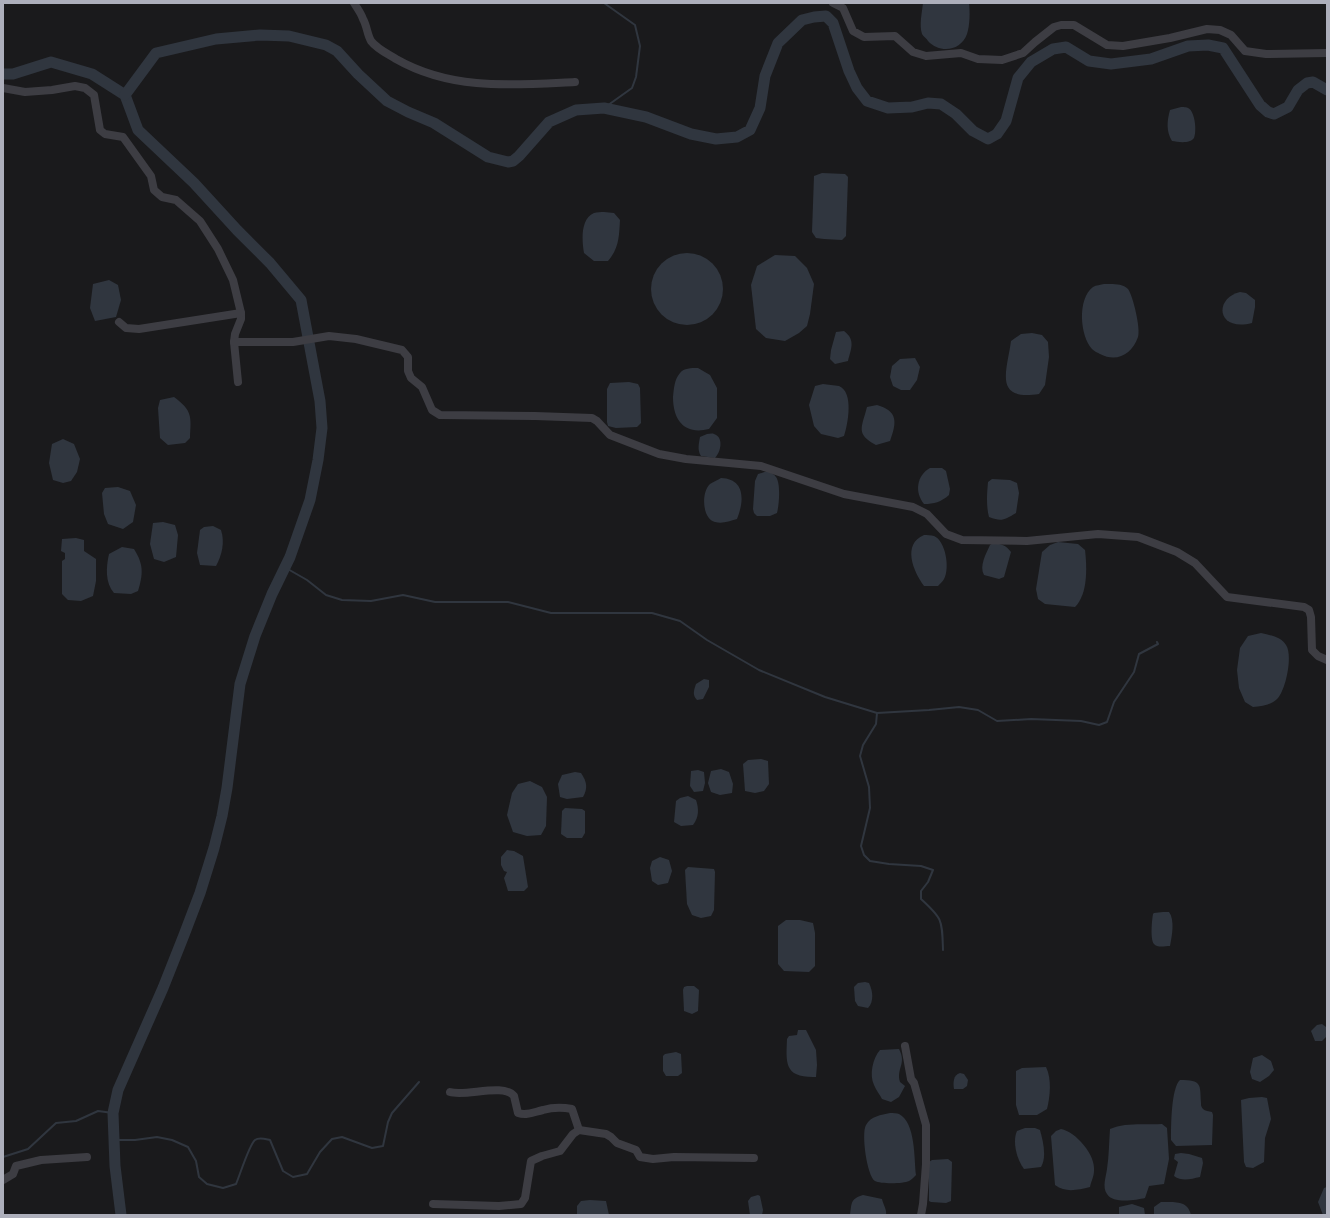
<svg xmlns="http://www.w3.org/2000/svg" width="1330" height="1218" font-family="Raleway,sans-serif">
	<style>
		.water { fill: #30363f }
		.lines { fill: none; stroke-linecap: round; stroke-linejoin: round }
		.stream { stroke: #30363f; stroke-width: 2 }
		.river { stroke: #30363f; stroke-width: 11 }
		.minor { stroke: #3d3d43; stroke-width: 8 }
	</style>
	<rect width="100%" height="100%" fill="#1a1a1c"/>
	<g class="water">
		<path d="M923 3H969C970 12 970 25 967 34 961 51 940 54 928 41 927 39 923 36 922 34 919 25 922 12 923 3Z"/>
		<path d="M1181 107C1183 107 1187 107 1188 108 1195 111 1197 131 1194 138 1190 144 1178 142 1172 141 1166 131 1167 121 1170 110Z"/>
		<path d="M822 173 845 174 848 177 846 236 842 240 824 239 816 238 812 232 814 176Z"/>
		<path d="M604 212 614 213 620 220C619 237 619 248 608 261H594L584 253C582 241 580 219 594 213 597 212 601 212 604 212Z"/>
		<circle cx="687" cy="289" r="36"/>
		<path d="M775 255 795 256 807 268 814 284 810 314 807 326 799 333 785 341 766 338 756 329 751 285 757 266Z"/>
		<path d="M109 280 118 285 121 300 116 317 95 321 90 308 93 284Z"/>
		<path d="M1104 284C1112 284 1122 283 1128 289 1133 296 1141 329 1138 337 1132 354 1117 363 1100 354 1098 353 1094 351 1092 349 1080 336 1077 299 1093 287 1096 285 1101 285 1104 284Z"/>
		<path d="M1240 292 1246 293 1255 300V307L1252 323C1216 332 1214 298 1240 292Z"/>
		<path d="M844 331C856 340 851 349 848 361L835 364 830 359 831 350 836 332Z"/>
		<path d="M1032 333 1042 335 1048 342 1049 357 1045 385 1039 394C993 401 1007 371 1011 341L1021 334Z"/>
		<path d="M915 358 920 367 917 380 910 390H901L893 386 890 377 892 366 900 359Z"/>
		<path d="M698 368 710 375 717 388V418L709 429C685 435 673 421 673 397 674 389 674 380 680 373 684 368 691 368 698 368Z"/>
		<path d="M629 382 638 384 640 388 641 423 637 427 616 428 608 426 607 422V389L610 383Z"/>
		<path d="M823 384C828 385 834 385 839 386 854 392 848 424 844 436L838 438 821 434 814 426 809 405 815 386Z"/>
		<path d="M174 397C193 411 191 417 190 438L185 443 168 445 160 438 158 408 160 400Z"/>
		<path d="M877 405C898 411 897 422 890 441L876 445C855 434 862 427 867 407Z"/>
		<path d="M707 434C709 434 712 433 714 434 724 437 721 452 715 458L701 456C697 450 699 443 700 437Z"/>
		<path d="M63 439 74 444 80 459 77 472 71 481 63 483 53 480 49 463 52 444Z"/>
		<path d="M930 468H942L946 471 950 489 949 495C941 502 934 504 924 504 914 492 917 475 930 468Z"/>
		<path d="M768 471C771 473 774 474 776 477 781 484 779 505 777 513L770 516H757L754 513 753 509 755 481 758 474Z"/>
		<path d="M721 478C746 479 744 502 737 519 729 521 723 524 715 522 702 519 701 492 710 484 713 482 718 480 721 478Z"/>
		<path d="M992 479 1010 480 1017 483 1019 493 1016 513C1004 520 1002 522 989 517 986 506 987 493 988 482Z"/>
		<path d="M118 487 130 491 136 505 133 522 123 529 108 524 104 514 102 493 105 488Z"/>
		<path d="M163 522 175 525 178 535 176 557 164 562 154 559 150 544 153 523Z"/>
		<path d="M213 526 221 530C225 542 222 555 216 566L200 565 197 553 200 530 204 527Z"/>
		<path d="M924 535C927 535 931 535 934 536 946 541 950 569 944 579 943 581 940 584 938 586H924C913 571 902 544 924 535Z"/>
		<path d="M76 538 84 540V551L96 559V581L93 596 81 601 68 600 62 594V561L65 559V553L61 551 62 539Z"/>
		<path d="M1058 542 1078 544 1085 550C1087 567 1088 594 1075 607L1045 604 1038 599 1036 589 1042 552 1050 545Z"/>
		<path d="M993 543C1001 544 1006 545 1011 552L1004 577 999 579 984 575C979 566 986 554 990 545Z"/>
		<path d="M122 547 134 549C144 565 143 574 138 591L131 594 114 593C105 583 106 567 109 554Z"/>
		<path d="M1261 633C1270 635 1281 637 1286 645 1293 655 1286 689 1278 698 1272 705 1262 706 1253 707L1245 702 1239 688 1237 670 1240 648 1248 636Z"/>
		<path d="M704 679 709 680V687L703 699 697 700C692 695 694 690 696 684Z"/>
		<path d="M761 759 768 761 769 784 764 791 755 793 745 791 743 764 748 760Z"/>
		<path d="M721 769 729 772 733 784 732 793 720 795 711 792 708 783 711 771Z"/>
		<path d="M698 770 704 772 705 783 703 791 694 792 690 786 691 771Z"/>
		<path d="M575 772 581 773C587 782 588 788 583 797L567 799 560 797 558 784 562 775Z"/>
		<path d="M530 781 542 787 547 797 546 826 541 835 527 836 513 832 507 815 512 793 518 784Z"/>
		<path d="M688 796 696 800C699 809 699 817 693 825L681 826 674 822 676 801 680 798Z"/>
		<path d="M565 808 582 809 585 811V833L582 838H567L561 834 562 811Z"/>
		<path d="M507 850 514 851 523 856 528 887 524 891H508L504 878 507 872 504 871 501 865V857Z"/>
		<path d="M660 857 669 860 672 871 668 883 658 885 652 881 650 868 652 861Z"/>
		<path d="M688 867 714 869 715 872 714 910 711 916 701 918 692 915 687 904 685 870Z"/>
		<path d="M1163 912H1169C1175 920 1172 936 1170 946 1165 946 1157 948 1154 944 1150 939 1152 920 1153 914L1154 913Z"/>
		<path d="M786 920H800L813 923 815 933V966L809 972 784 971 778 964V926Z"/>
		<path d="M865 982 869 983C873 991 874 1002 868 1008L858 1006 855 1001 854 987 858 983Z"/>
		<path d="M687 986H694L699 990 698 1011 692 1014 684 1011 683 990 684 987Z"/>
		<path d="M1322 1024 1326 1027V1037L1322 1041H1315L1311 1031 1317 1025Z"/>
		<path d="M798 1030H806L816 1050 817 1065 816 1077C784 1078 786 1063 787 1039L789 1036 797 1035Z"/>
		<path d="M899 1049C907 1064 896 1068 900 1082L905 1086 899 1097 891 1102 882 1099C880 1095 876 1090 874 1085 869 1074 873 1058 880 1050Z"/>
		<path d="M676 1052 681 1054 682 1073 678 1076H666L663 1071V1056L665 1054Z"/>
		<path d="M1262 1055 1271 1061 1274 1070 1269 1076 1260 1082 1252 1079 1250 1072 1253 1058Z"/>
		<path d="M1046 1067C1052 1079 1050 1097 1047 1109L1037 1115H1019L1016 1105V1071L1022 1068Z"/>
		<path d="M960 1073 964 1074 968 1080 967 1086 963 1089H954C953 1083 953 1075 960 1073Z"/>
		<path d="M1180 1080C1202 1080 1200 1084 1201 1103 1201 1106 1201 1106 1203 1109 1205 1111 1209 1111 1212 1112L1213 1115 1212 1145 1176 1146 1171 1140C1171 1127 1171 1088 1180 1080Z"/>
		<path d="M1262 1097 1267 1098 1271 1119 1265 1138 1264 1162 1253 1168 1246 1167 1244 1162 1241 1100 1249 1098Z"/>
		<path d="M890 1113C893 1113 897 1113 899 1114 916 1123 914 1159 916 1175 914 1177 911 1180 909 1181 903 1184 880 1184 875 1181 867 1176 861 1133 866 1125 871 1116 881 1115 890 1113Z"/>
		<path d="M1162 1124 1167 1128 1169 1159 1164 1184 1149 1186 1145 1198C1136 1200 1113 1204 1107 1194 1102 1187 1106 1177 1107 1169 1109 1156 1109 1142 1110 1129 1125 1122 1145 1125 1162 1124Z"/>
		<path d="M1025 1128H1035L1040 1130C1043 1141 1047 1157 1041 1167L1024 1169C1017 1160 1012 1142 1017 1131Z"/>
		<path d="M1061 1129C1076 1132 1096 1155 1094 1171 1094 1176 1091 1182 1090 1187 1077 1190 1066 1193 1055 1185L1051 1136 1056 1131Z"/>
		<path d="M1181 1153 1189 1154 1202 1158 1203 1163 1200 1177C1191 1179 1182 1182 1174 1176L1178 1162 1174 1159 1175 1154Z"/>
		<path d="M948 1159 952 1162 951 1201 946 1203 931 1202 929 1201V1162L932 1160Z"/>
		<path d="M1327 1187V1215H1323L1318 1202 1324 1188Z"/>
		<path d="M758 1195 760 1196 763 1210 762 1215H750L748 1201 751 1197Z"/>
		<path d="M863 1195 882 1199C883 1204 887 1210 886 1215H850C852 1203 850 1199 863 1195Z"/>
		<path d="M590 1200 606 1201 609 1215H577V1206L581 1201Z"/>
		<path d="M1161 1202C1174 1202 1188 1200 1191 1215H1154V1207Z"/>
		<path d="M1132 1204 1144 1208 1145 1215H1119V1207Z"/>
	</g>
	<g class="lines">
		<g class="stream">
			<path d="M604 3 635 25 640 46 636 77 632 88 604 108"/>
			<path d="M286 568 307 580 326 595 342 600 371 601 403 595 435 602H508L551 613H652L680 621 707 640 759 670 825 697 877 713 929 710 959 707 978 710 997 721 1031 719 1081 721 1099 725 1107 722 1114 702 1134 672 1139 654 1158 644 1157 642"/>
			<path d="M877 713 876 724 863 745 860 756 869 787 870 808 861 846 864 855 870 861 889 864 921 866 933 870 928 882 921 891V899C943 919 942 920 943 950"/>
			<path d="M114 1140H135L157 1137 172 1140 188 1147 196 1161 199 1177 207 1184 223 1188 236 1184C240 1175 249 1145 255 1140 259 1137 265 1139 270 1140L283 1171 293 1177 307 1174 320 1152 332 1139 342 1137 372 1148 383 1146 388 1122 392 1113 419 1082"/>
			<path d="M3 1157 28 1149 56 1123 76 1121 98 1111 113 1113"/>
		</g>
		<g class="river">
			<path d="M3 74H13L51 62 92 74 125 95 138 130 194 183 237 230 270 263 301 300 320 401 322 428 318 460 310 500 290 557 272 594 255 636 240 684 227 788 222 816 214 848 200 893 184 935 163 988 118 1090 113 1113 115 1166 121 1215"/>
			<path d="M125 95 156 53 216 39 260 35 289 36 326 45 337 51 358 74 387 101 408 112 434 123 488 157 508 162 513 161 519 156 549 122 576 110 604 108 646 117 691 134 716 139 737 137 750 130 760 108 765 76 778 43 802 20 814 17 826 16 833 23 849 71 857 88 867 101 888 108 912 107 928 103 941 104 956 114 973 131 988 139 997 134 1006 121 1018 78 1031 62 1053 49 1066 47 1089 61 1111 64 1151 59 1188 46 1208 45 1223 48 1260 105 1268 112 1274 114 1288 107 1298 90 1307 83 1313 82 1327 90"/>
		</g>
		<g class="minor">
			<path d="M354 3C357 8 361 13 363 19 367 26 367 34 371 41 377 49 388 54 396 59 452 91 513 85 575 82"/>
			<path d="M833 3 843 8 853 31 864 37 895 36 913 52 926 56 961 53 978 59 1002 60 1023 53 1035 42 1054 27 1061 25H1074L1107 45 1123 46 1170 38 1207 29 1220 30 1231 35 1245 51 1266 54 1327 53"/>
			<path d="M3 88 25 92 52 90 75 86 85 88 94 95 100 130 105 134 123 137 151 176 154 190 162 197 176 200 200 221 218 249 233 280 241 313V319L235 334 234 342 238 382"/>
			<path d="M119 322 126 328 139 329 241 313"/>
			<path d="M234 342H293L329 336 356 339 402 350 408 357V371L411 378 422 387 432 410 440 415 535 416 592 418 597 421 610 435 659 454 686 459 761 466 844 494 913 507 927 514 946 534 962 540 1027 541 1098 534 1138 537 1177 552 1195 563 1227 597 1304 607 1309 610 1311 617 1312 650 1318 656 1327 660"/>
			<path d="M905 1046 911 1079 914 1083 926 1125V1164L923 1204 921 1215"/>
			<path d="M450 1092C465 1097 504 1083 514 1096L518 1113C527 1116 534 1112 543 1110 553 1107 562 1107 572 1109L579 1130"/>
			<path d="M3 1180 13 1174 16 1166 41 1160 87 1157"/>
			<path d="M433 1204 499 1206 521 1204 525 1198 531 1161 542 1156 560 1151 573 1134 579 1130 606 1134 611 1137 617 1143 636 1150 640 1157 653 1159 674 1157 754 1158"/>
		</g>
	</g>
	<rect width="1330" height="1218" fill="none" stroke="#adafbb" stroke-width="8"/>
</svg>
